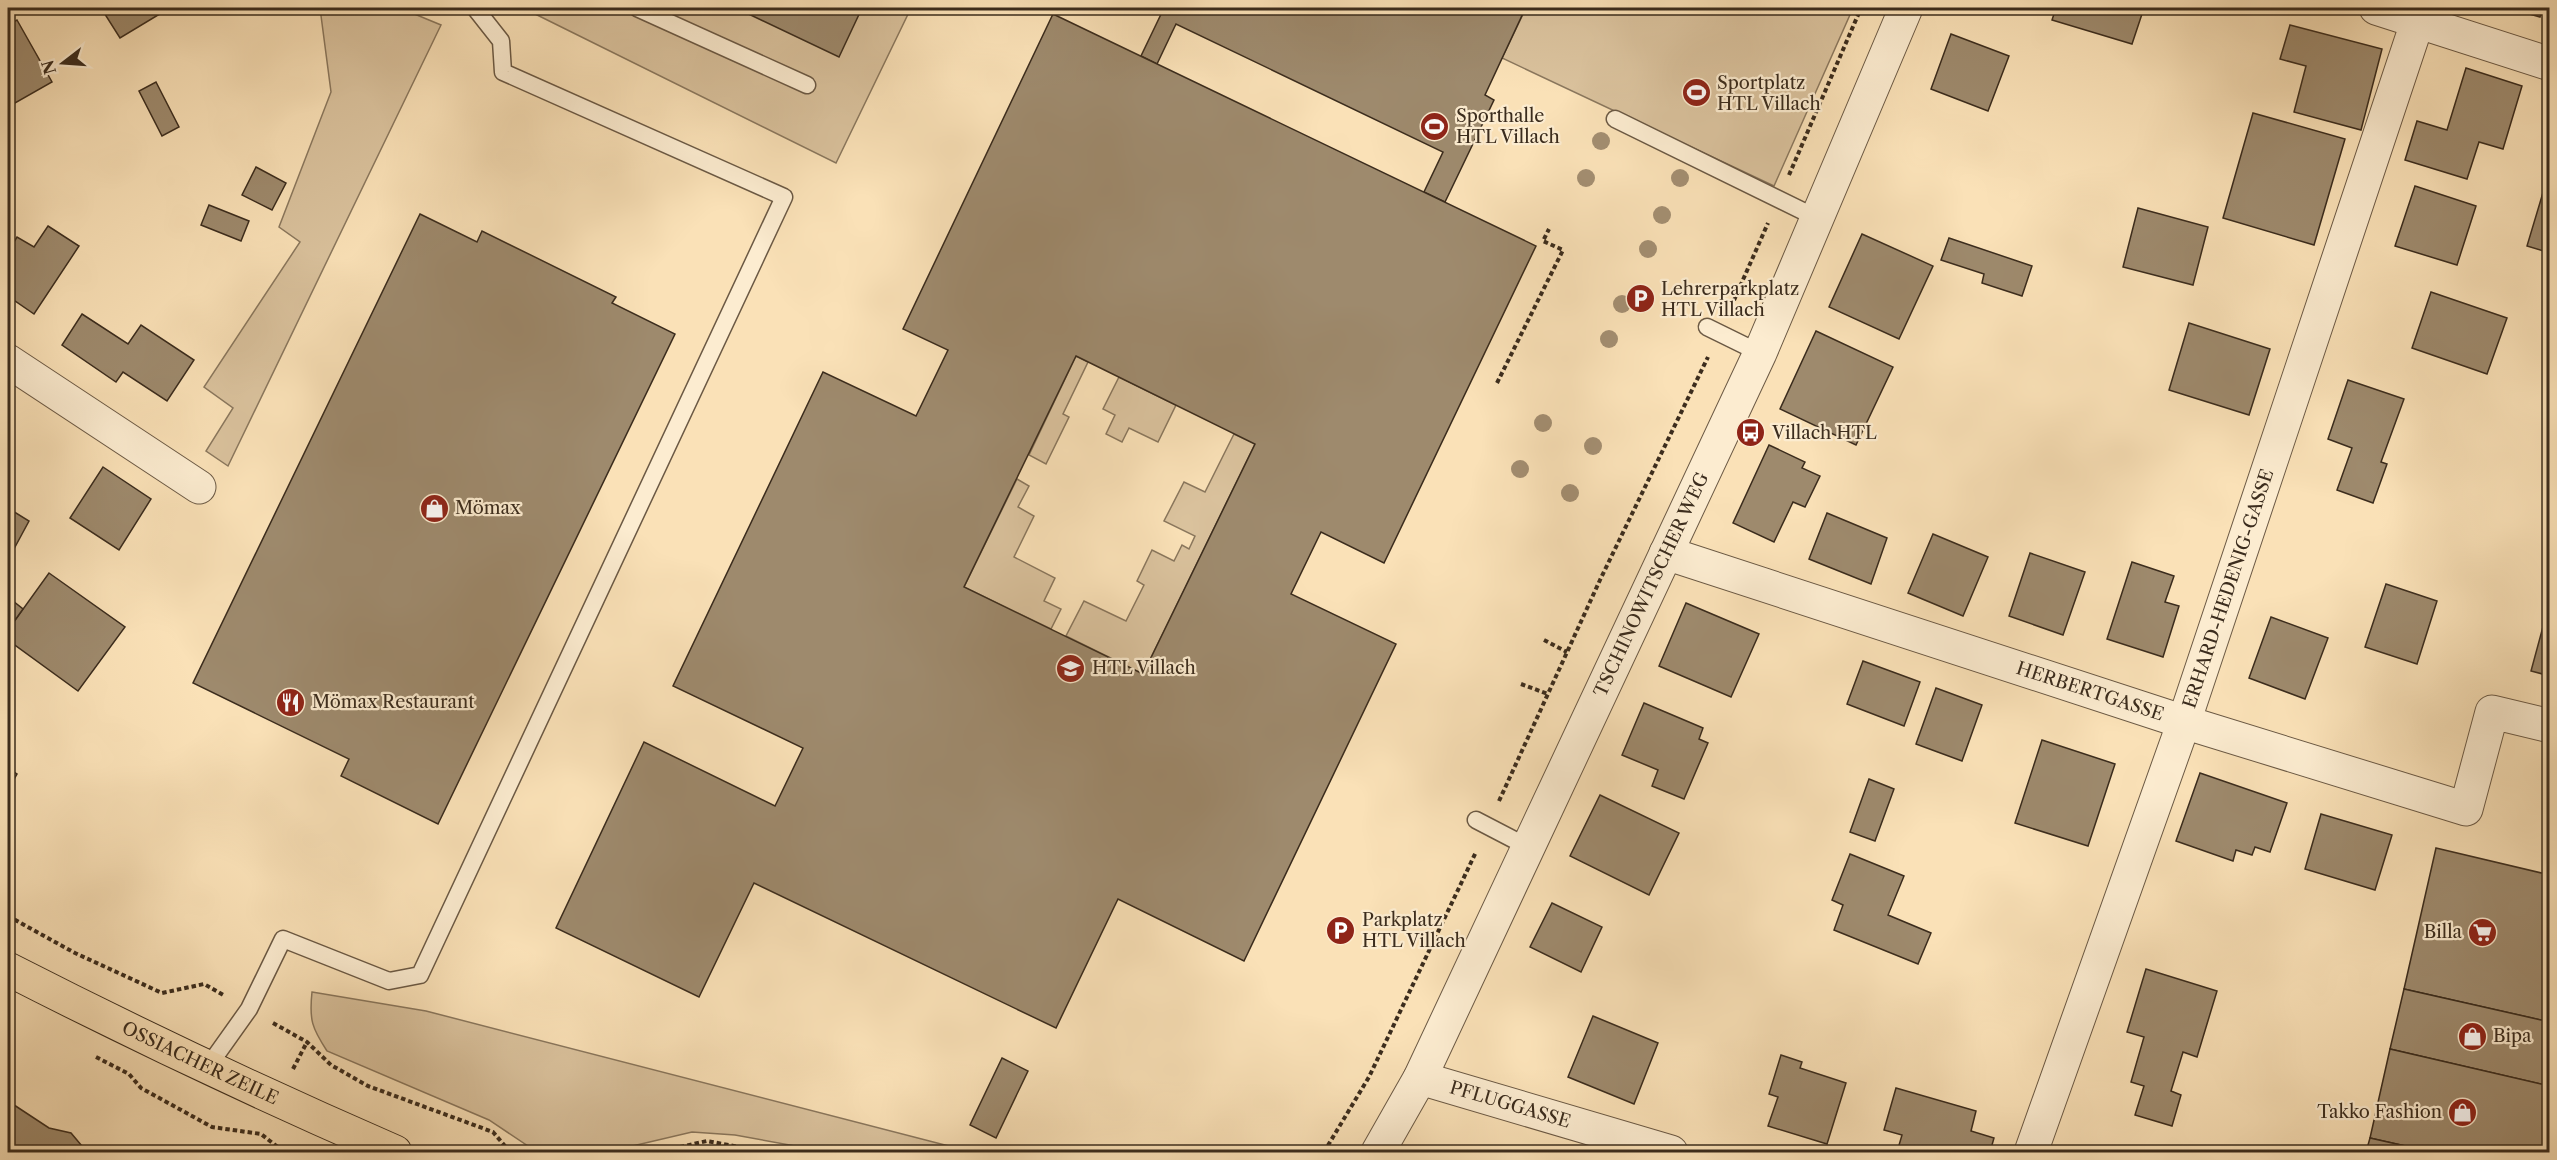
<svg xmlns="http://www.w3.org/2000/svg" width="2557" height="1160" font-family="'Libre Caslon Text',serif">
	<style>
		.green { fill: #dac29d; stroke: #8a775d; stroke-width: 1.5 }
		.building { fill: #9e8a6d; stroke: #3b2c1d; stroke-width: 1.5; fill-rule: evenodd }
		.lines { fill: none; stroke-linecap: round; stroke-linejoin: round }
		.service-casing { stroke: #6b5944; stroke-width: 19 }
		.minor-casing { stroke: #6b5944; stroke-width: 35 }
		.primary-casing { stroke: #3b2c1d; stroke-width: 35 }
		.path { stroke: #3b2c1d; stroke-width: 4; stroke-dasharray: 4.5 3; stroke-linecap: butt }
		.service { stroke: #fcecd0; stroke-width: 16 }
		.minor { stroke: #fcecd0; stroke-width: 33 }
		.primary { stroke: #fae1b7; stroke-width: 33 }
		.tree { fill: #a38e71 }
		.labels { text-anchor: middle; stroke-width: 4.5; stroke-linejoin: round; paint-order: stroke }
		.poi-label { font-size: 18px; fill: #3b2c1d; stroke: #fcecd0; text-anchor: start }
		.street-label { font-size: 18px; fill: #3b2c1d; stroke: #fcecd0 }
	</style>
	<rect width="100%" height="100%" fill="#fae1b7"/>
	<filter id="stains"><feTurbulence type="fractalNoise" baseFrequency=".00333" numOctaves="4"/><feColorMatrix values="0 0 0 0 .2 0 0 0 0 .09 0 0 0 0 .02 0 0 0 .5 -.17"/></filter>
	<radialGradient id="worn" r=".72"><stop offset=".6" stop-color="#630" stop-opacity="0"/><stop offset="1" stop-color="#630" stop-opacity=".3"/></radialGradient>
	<g class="green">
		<path d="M320 8H400L441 25 228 466 206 451 233 408 204 387 300 242 279 227 331 92Z"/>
		<path d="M523 8H911L836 163Z"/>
		<path d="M1521 8H1853L1774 186 1502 58 1525 10Z"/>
		<path d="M1076 356 1088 362 1063 414 1069 417 1046 464 1029 455Z"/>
		<path d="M1119 377 1176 405 1158 442 1129 428 1122 442 1106 434 1115 415 1103 409Z"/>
		<path d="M1234 434 1255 444 1143 674 1066 636 1084 601 1126 621 1144 585 1137 581 1152 550 1174 561 1182 545 1189 549 1195 536 1164 521 1184 482 1205 492Z"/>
		<path d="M1017 479 1029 486 1018 507 1034 516 1014 557 1055 578 1044 601 1061 609 1051 629 964 587Z"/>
		<path d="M312 992 426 1011 972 1152H828L735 1135 692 1132 607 1152H537L489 1120 327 1051C312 1028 309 1020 312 992Z"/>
	</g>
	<g class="building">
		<path d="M101 8H166L168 9 120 38Z"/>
		<path d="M736 8H862L839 57Z"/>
		<path d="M1164 8H1521L1525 9 1485 95 1494 100 1445 202 1424 192 1443 152 1176 24 1157 64 1141 56Z"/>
		<path d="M2056 8H2144L2132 44 2052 20Z"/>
		<path d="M2509 8H2543L2540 17Z"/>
		<path d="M1053 14 1536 246 1384 563 1321 532 1291 594 1396 644 1244 961 1118 899 1056 1028 754 883 699 997 556 928 644 742 775 806 803 748 673 686 823 372 916 416 948 350 903 329ZM1076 356 1255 444 1143 674 964 587Z"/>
		<path d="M17 20 52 82 8 107V25Z"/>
		<path d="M2290 25 2382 49 2361 130 2294 112 2306 66 2280 59Z"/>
		<path d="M1951 34 2009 56 1988 111 1931 89Z"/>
		<path d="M2466 68 2522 86 2503 149 2479 142 2467 179 2405 160 2417 121 2447 130Z"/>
		<path d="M156 82 179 127 162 136 139 91Z"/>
		<path d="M2253 113 2345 139 2314 245 2223 218Z"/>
		<path d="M256 167 286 183 272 210 242 195Z"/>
		<path d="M2550 169V253L2527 246Z"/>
		<path d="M2415 186 2476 206 2457 265 2395 246Z"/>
		<path d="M209 205 249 221 241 241 201 225Z"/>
		<path d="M2138 208 2208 227 2193 285 2123 267Z"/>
		<path d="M420 214 477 242 482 231 616 297 612 303 675 334 438 824 341 776 349 759 193 683Z"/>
		<path d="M48 226 79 246 34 314 8 296V252L17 237 34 247Z"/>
		<path d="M1862 234 1933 266 1899 339 1829 307Z"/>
		<path d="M1949 238 2032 266 2022 296 1982 283 1984 274 1941 260Z"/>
		<path d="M2431 292 2507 318 2487 374 2412 348Z"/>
		<path d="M82 314 128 344 141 325 194 360 167 401 123 372 116 382 62 345Z"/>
		<path d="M2189 323 2270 349 2249 415 2169 390Z"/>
		<path d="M1816 331 1893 367 1856 445 1780 409Z"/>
		<path d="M2348 380 2404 399 2381 462 2387 464 2373 503 2337 490 2352 448 2328 439Z"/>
		<path d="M1769 445 1805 462 1802 468 1820 476 1805 507 1793 502 1774 542 1733 523Z"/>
		<path d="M103 467 151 499 119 550 70 518Z"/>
		<path d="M8 508 29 521 8 560Z"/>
		<path d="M1827 513 1887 538 1871 584 1809 559Z"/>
		<path d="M1933 534 1988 557 1963 616 1908 593Z"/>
		<path d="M2030 553 2085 572 2063 635 2009 616Z"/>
		<path d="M2132 562 2174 576 2165 602 2179 606 2163 657 2107 639Z"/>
		<path d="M49 573 125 627 78 691 8 640V630Z"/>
		<path d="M2386 584 2437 601 2417 664 2365 647Z"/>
		<path d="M8 597 23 609 8 630Z"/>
		<path d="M2550 601V676L2531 671Z"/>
		<path d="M1686 603 1759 634 1731 697 1659 666Z"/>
		<path d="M2271 617 2328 638 2305 699 2249 678Z"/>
		<path d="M1863 661 1920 682 1904 726 1847 704Z"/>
		<path d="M1936 688 1982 705 1962 761 1916 744Z"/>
		<path d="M1644 703 1703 728 1699 739 1708 743 1684 799 1652 786 1658 770 1622 755Z"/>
		<path d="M2042 740 2115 764 2088 846 2015 823Z"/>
		<path d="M8 768 17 774 8 790Z"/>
		<path d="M2200 773 2287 803 2270 852 2255 847 2252 855 2236 850 2233 861 2176 841Z"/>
		<path d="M1869 779 1894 789 1875 841 1850 832Z"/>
		<path d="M1600 795 1679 833 1649 895 1570 856Z"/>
		<path d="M2321 814 2392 835 2375 890 2305 869Z"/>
		<path d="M2436 848 2550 875V1022L2404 989Z"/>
		<path d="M1850 854 1904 876 1888 915 1931 933 1918 964 1834 930 1843 905 1832 900Z"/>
		<path d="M1552 903 1602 927 1581 972 1530 947Z"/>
		<path d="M2146 969 2217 991 2197 1057 2183 1052 2171 1091 2181 1095 2172 1126 2135 1115 2144 1086 2131 1082 2144 1037 2127 1032Z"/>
		<path d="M2404 989 2550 1022V1086L2390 1049Z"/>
		<path d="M1593 1016 1658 1043 1634 1104 1568 1077Z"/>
		<path d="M2390 1049 2550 1086V1152H2432L2370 1138Z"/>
		<path d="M1781 1055 1802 1062 1800 1068 1846 1083 1827 1144 1768 1126 1778 1097 1769 1094Z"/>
		<path d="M1002 1058 1028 1071 996 1138 970 1125Z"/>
		<path d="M1896 1088 1976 1111 1971 1131 1994 1138 1990 1152H1897L1902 1135 1884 1130Z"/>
		<path d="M8 1101 49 1128 71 1133 87 1152H8Z"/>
		<path d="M2370 1138 2432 1152H2366Z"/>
	</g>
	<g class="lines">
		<defs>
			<g id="service">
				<path d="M637 8 807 85"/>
				<path d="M1615 119 1817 218"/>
				<path d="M1707 327 1760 353"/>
				<path d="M1476 820 1526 846"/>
				<path d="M207 1068 249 1009 283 939 389 981 420 975 784 197 503 72 501 41 475 8"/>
			</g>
			<g id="minor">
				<path d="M2376 8 2550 64"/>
				<path d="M8 361 199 487"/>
				<path id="s1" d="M1666 553 2184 722 2466 809 2492 712 2550 726"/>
				<path id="s2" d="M1420 1078 1671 1152"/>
				<path id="s3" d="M1378 1152 1420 1078 1760 353 1906 8"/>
				<path id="s4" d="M2031 1152 2184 722 2422 8"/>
			</g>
			<g id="primary">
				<path id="s5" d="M8 969C135 1034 264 1095 395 1152"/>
			</g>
		</defs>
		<use href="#service" class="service-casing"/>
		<use href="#minor" class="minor-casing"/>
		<use href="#primary" class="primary-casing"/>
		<g class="path">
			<path d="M1789 175 1861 8"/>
			<path d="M1731 307 1768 223"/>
			<path d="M1497 383 1563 250 1543 241 1549 229"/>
			<path d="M1544 640 1567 652"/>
			<path d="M1521 684 1548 694"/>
			<path d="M1499 801 1600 580 1708 357"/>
			<path d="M8 916 75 953 162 993 204 984 225 996"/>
			<path d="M273 1023 307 1042 331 1065 368 1086 493 1132 510 1152"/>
			<path d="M96 1057 129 1074 141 1088 212 1127 261 1134 284 1152"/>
			<path d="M293 1069 307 1042"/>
			<path d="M658 1152 707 1141 766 1152"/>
			<path d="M1324 1152 1369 1077 1476 852"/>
		</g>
		<use href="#service" class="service"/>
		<use href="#minor" class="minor"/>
		<use href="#primary" class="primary"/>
	</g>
	<g class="tree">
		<circle cx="1601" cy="141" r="9"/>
		<circle cx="1586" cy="178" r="9"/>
		<circle cx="1680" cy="178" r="9"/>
		<circle cx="1662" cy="215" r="9"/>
		<circle cx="1648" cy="249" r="9"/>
		<circle cx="1622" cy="304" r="9"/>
		<circle cx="1609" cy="339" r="9"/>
		<circle cx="1543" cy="423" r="9"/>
		<circle cx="1593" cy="446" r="9"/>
		<circle cx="1520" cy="469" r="9"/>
		<circle cx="1570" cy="493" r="9"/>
	</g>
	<defs>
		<symbol id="stadium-disc" viewBox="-11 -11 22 22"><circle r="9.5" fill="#8f2418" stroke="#fcecd0"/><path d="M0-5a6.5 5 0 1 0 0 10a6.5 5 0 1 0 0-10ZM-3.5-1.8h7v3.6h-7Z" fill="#fff"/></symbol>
		<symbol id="parking-disc" viewBox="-11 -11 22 22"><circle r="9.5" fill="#8f2418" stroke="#fcecd0"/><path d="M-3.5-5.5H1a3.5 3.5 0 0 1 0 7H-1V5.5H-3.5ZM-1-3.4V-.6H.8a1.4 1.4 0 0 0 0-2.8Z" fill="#fff"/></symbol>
		<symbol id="bus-disc" viewBox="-11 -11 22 22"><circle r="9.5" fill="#8f2418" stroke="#fcecd0"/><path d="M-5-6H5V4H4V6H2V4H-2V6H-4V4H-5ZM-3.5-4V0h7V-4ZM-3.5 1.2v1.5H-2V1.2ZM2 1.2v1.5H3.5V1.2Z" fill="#fff"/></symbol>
		<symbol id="shop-disc" viewBox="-11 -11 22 22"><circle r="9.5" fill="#8f2418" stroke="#fcecd0"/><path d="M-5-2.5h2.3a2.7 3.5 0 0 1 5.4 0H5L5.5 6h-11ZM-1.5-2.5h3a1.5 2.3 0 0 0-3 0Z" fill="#fff"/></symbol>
		<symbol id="school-disc" viewBox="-11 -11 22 22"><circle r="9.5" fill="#8f2418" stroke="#fcecd0"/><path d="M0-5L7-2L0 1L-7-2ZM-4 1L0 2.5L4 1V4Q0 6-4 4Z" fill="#fff"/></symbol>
		<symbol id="restaurant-disc" viewBox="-11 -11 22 22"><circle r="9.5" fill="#8f2418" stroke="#fcecd0"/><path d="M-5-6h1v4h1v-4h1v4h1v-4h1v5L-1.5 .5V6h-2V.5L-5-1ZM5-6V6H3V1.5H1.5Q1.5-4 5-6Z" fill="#fff"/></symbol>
		<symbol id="supermarket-disc" viewBox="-11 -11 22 22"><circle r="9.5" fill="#8f2418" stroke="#fcecd0"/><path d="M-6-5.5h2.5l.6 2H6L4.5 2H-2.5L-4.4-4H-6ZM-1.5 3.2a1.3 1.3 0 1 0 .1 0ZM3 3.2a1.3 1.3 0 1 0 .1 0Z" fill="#fff"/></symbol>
	</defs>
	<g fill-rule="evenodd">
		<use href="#stadium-disc" x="1680" y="76" width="33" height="33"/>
		<use href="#stadium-disc" x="1418" y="110" width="33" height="33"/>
		<use href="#parking-disc" x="1624" y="282" width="33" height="33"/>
		<use href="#bus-disc" x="1734" y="416" width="33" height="33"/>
		<use href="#shop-disc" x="418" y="492" width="33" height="33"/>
		<use href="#school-disc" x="1054" y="652" width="33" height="33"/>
		<use href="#restaurant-disc" x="274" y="686" width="33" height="33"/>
		<use href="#parking-disc" x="1324" y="914" width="33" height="33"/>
		<use href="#supermarket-disc" x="2466" y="916" width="33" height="33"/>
		<use href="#shop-disc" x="2456" y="1020" width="33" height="33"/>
		<use href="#shop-disc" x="2446" y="1096" width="33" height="33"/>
	</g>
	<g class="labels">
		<g class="poi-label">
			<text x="1717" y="89">Sportplatz<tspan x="1717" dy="21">HTL Villach</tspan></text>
			<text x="1456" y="122">Sporthalle<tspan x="1456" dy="21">HTL Villach</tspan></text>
			<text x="1661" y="295">Lehrerparkplatz<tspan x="1661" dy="21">HTL Villach</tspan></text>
			<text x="1772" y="439">Villach HTL</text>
			<text x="455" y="514">Mömax</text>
			<text x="1092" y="674">HTL Villach</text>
			<text x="312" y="708">Mömax Restaurant</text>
			<text x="1362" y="926">Parkplatz<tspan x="1362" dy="21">HTL Villach</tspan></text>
			<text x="2462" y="938" text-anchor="end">Billa</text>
			<text x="2493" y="1042">Bipa</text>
			<text x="2442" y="1118" text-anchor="end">Takko Fashion</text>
		</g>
		<g class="street-label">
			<text dy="6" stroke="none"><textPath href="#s3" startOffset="630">TSCHINOWITSCHER WEG</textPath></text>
			<text dy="6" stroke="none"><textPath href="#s4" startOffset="597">ERHARD-HEDENIG-GASSE</textPath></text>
			<text dy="6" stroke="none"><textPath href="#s1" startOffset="446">HERBERTGASSE</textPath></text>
			<text dy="6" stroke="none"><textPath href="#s5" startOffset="214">OSSIACHER ZEILE</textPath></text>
			<text dy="6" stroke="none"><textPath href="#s2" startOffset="94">PFLUGGASSE</textPath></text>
		</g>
	</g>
	<rect width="2557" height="1160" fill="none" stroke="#fae1b7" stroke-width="30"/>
	<rect x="9" y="9" width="2539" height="1142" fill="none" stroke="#3b2c1d" stroke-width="3"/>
	<rect x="15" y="15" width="2527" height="1130" fill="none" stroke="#3b2c1d" stroke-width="1.5"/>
	<g transform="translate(63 63) rotate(253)" stroke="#fcecd0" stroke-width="4.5" paint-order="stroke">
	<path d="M0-4.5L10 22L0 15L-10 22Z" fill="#3b2c1d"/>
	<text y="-9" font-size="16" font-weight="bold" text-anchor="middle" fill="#3b2c1d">N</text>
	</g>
	<rect width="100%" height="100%" filter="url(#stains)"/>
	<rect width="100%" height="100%" fill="url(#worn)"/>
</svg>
